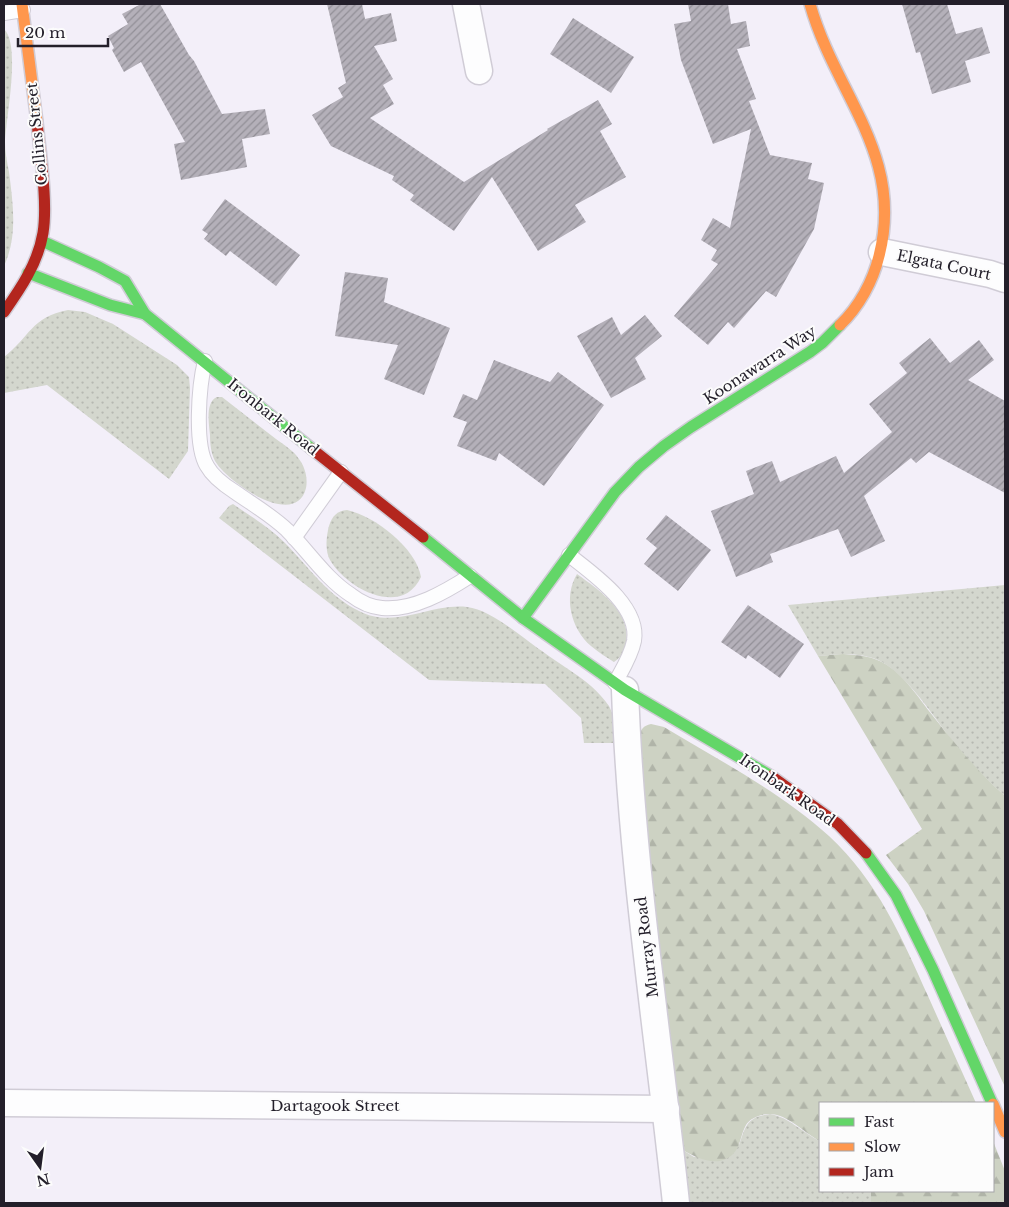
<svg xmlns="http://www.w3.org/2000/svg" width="1009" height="1207" font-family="'Libre Baskerville',serif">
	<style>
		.grass { fill: url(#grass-dots) }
		.forest { fill: url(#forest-firs) }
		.building { fill: url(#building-hatch) }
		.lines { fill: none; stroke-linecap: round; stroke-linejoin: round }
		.lane-casing { stroke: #d0ccd6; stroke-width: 16 }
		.street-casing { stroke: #d0ccd6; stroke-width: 29 }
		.fast-casing { stroke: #d0ccd6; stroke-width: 14 }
		.slow-casing { stroke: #d0ccd6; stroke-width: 14 }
		.jam-casing { stroke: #d0ccd6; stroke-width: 14 }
		.lane { stroke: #fdfdfe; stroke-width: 14 }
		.street { stroke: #fdfdfe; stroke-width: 26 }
		.fast { stroke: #63d668; stroke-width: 11 }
		.slow { stroke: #ff974d; stroke-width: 11 }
		.jam { stroke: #b3261e; stroke-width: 11 }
		.labels { text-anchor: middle; stroke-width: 4; stroke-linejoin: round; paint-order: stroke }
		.street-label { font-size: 15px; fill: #231f2a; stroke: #fcfcfc }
	</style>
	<defs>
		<pattern id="grass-dots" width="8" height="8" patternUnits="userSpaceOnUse" patternTransform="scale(1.25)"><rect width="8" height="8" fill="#d4d7ce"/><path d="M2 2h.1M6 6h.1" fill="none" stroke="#b6b8b1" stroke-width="1.8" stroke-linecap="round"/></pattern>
		<pattern id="forest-firs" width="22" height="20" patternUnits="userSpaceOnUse" patternTransform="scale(1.25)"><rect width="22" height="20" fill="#cdd2c3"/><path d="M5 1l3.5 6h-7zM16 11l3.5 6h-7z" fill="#b0b4a8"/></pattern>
		<pattern id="building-hatch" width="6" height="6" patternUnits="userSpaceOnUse" patternTransform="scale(1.25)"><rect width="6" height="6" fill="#b4b0b9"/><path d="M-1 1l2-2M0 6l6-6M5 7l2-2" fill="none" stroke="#928f97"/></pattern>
	</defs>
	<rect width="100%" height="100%" fill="#f3eff9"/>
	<g class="grass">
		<path d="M4 29C21 45 6 118 5 142 5 152 7 162 9 172 13 204 18 236 4 266Z"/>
		<path d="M68 310 85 312 113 324 177 365 189 377 190 388 188 451 169 479 47 385 4 393V357C30 337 31 317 68 310Z"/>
		<path d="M217 397H222C240 411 258 425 276 439 284 445 294 451 299 459 305 467 308 478 306 488 296 530 227 482 215 461 211 453 210 444 210 435 209 424 205 402 217 397Z"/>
		<path d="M233 504C250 516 269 527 284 542 308 566 328 596 359 611 396 630 429 603 467 607 492 610 521 637 542 651 558 663 576 673 591 686 598 692 604 699 609 706 615 717 615 731 616 743H584L581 718 545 684 429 680 219 518 229 506Z"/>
		<path d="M347 510C375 516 416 548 421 577 402 618 347 589 330 560 325 551 326 537 329 526 332 516 337 511 347 510Z"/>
		<path d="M577 574C599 590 635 614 625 647 623 654 620 658 614 662 606 657 598 652 591 646 571 629 563 597 577 574Z"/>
		<path d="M1005 585V796C988 781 972 765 957 747 937 722 907 673 878 660 860 652 838 654 818 656L788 605Z"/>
		<path d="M770 1114C789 1117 803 1133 820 1141V1191H871V1203H687L681 1149 694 1157 739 1145C746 1125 747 1117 770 1114Z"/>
	</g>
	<g class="forest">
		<path d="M843 654C858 655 874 656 887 665 906 677 919 699 933 716 956 745 978 772 1005 796V1087L924 911 908 884 886 855 922 829 818 656Z"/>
		<path d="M651 724 664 727C720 761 781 792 829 836 877 880 902 938 928 996 944 1032 960 1067 976 1103H820V1141C804 1133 788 1114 769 1114 761 1114 750 1118 746 1125 742 1132 741 1140 738 1147 725 1171 699 1160 681 1149L644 829 639 736C641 729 643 726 651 724Z"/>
		<path d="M993 1141 1005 1171V1203H871V1191H993Z"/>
	</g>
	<g class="building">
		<path d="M141 4H160L189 55 194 61 222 114 265 109 270 134 242 139 247 167 181 180 174 144 185 142 141 62 124 72 112 50 114 48 108 36 128 24 122 14Z"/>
		<path d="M327 4H362L365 19 391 13 397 41 374 46 393 79 383 85 394 104 370 118 464 182 548 130 547 129 598 100 612 124 600 131 626 177 575 205 586 222 538 251 492 177 454 231 410 200 414 195 392 180 394 176 331 146 312 115 343 97 338 88 346 83Z"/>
		<path d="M688 4H728L731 24 746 21 750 46 737 49 756 99 749 101 770 155 812 163 808 179 824 183 814 229 776 297 766 291 734 328 728 322 708 345 674 316 718 264 711 260 717 250 701 240 713 218 730 228 751 129 713 144 681 60 674 24 691 21Z"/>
		<path d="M902 4H947L956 34 982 27 990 53 965 61 971 82 932 94 920 52 916 53Z"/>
		<path d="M573 18 634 57 611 93 550 54Z"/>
		<path d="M225 199 300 255 276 286 230 251 226 256 204 239 208 234 202 230Z"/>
		<path d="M345 272 388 278 384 302 450 328 424 395 384 379 398 345 335 336Z"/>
		<path d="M645 315 662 336 635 358 646 379 611 398 577 336 612 317 621 335Z"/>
		<path d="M930 338 950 363 979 340 994 360 968 380 1005 401V493L929 452 916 463 911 458 864 496 885 541 851 557 838 529 770 554 773 562 736 577 711 511 754 494 746 471 772 461 780 482 836 456 844 473 892 432 869 404 907 373 899 363Z"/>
		<path d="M494 360 550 382 558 372 604 405 544 486 499 453 496 461 457 446 467 422 453 417 463 394 477 400Z"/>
		<path d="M666 515 711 550 678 591 644 564 657 548 646 539Z"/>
		<path d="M748 605 804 644 780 678 748 655 746 659 721 642Z"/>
	</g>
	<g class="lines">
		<defs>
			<g id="lane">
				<path d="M4 13 23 10"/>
				<path d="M205 361C199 385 194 445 207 466 213 477 224 485 235 492 252 504 271 515 287 530 308 551 326 579 351 595 360 602 371 607 382 608 413 611 445 592 470 576"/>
				<path d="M294 538 341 472"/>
				<path d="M569 555C593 574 640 606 634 641 631 656 622 670 615 683"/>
			</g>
			<g id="street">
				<path d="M466 4 479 71"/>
				<path d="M882 252 990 274 1005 279"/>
				<path d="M625 690C631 862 658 1033 676 1203"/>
				<path d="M4 1103 666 1109"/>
			</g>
			<g id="fast">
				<path d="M42 241 99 267 125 281 145 314 312 449"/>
				<path d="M28 273 110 305 145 314"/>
				<path d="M423 537 523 618 625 690 771 776"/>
				<path d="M523 618 615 492 639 467 664 446 691 427 810 352 822 343 840 325"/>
				<path d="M866 853 896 895 933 970 992 1103"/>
			</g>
			<g id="slow">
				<path d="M22 4 37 122"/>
				<path d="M810 4C835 94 905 155 879 256 873 281 859 307 840 325"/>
				<path d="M993 1104 1005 1132"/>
			</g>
			<g id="jam">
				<path d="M4 312C21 288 38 263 43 233 48 202 40 154 37 122"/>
				<path d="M312 449 423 537"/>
				<path d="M771 776 838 824 866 853"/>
			</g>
		</defs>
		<use href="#lane" class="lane-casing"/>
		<use href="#street" class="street-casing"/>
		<use href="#fast" class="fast-casing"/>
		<use href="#slow" class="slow-casing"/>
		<use href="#jam" class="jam-casing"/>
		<use href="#lane" class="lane"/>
		<use href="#street" class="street"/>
		<use href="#fast" class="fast"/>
		<use href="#slow" class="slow"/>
		<use href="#jam" class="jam"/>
	</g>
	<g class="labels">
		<g class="street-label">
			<text transform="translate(37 134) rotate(-96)" y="5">Collins Street</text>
			<text transform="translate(944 265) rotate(12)" y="5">Elgata Court</text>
			<text transform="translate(760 365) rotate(-33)" y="5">Koonawarra Way</text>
			<text transform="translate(273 417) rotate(39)" y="5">Ironbark Road</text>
			<text transform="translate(787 790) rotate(35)" y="5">Ironbark Road</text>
			<text transform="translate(647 947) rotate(-97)" y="5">Murray Road</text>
			<text x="335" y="1111">Dartagook Street</text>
		</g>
	</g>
	<rect width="1009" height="1207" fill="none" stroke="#231f2a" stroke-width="10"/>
	<rect x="819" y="1102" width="175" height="90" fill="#fcfcfc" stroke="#a5a4a8"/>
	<rect x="829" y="1118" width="25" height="8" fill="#63d668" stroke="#a5a4a8"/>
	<text x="864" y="1127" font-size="15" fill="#231f2a">Fast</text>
	<rect x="829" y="1143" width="25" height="8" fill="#ff974d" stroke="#a5a4a8"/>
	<text x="864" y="1152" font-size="15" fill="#231f2a">Slow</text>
	<rect x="829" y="1168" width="25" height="8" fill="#b3261e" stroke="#a5a4a8"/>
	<text x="864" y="1177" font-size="15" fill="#231f2a">Jam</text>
	<g transform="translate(40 1167) rotate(166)" stroke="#fcfcfc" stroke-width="4" paint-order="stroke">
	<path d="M0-4L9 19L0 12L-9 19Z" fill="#231f2a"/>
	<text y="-8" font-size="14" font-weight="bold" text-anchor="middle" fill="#231f2a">N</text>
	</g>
	<path d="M18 38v8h90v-8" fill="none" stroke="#231f2a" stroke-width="2.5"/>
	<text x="25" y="38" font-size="15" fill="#231f2a" stroke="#fcfcfc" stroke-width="4" paint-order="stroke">20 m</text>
</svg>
